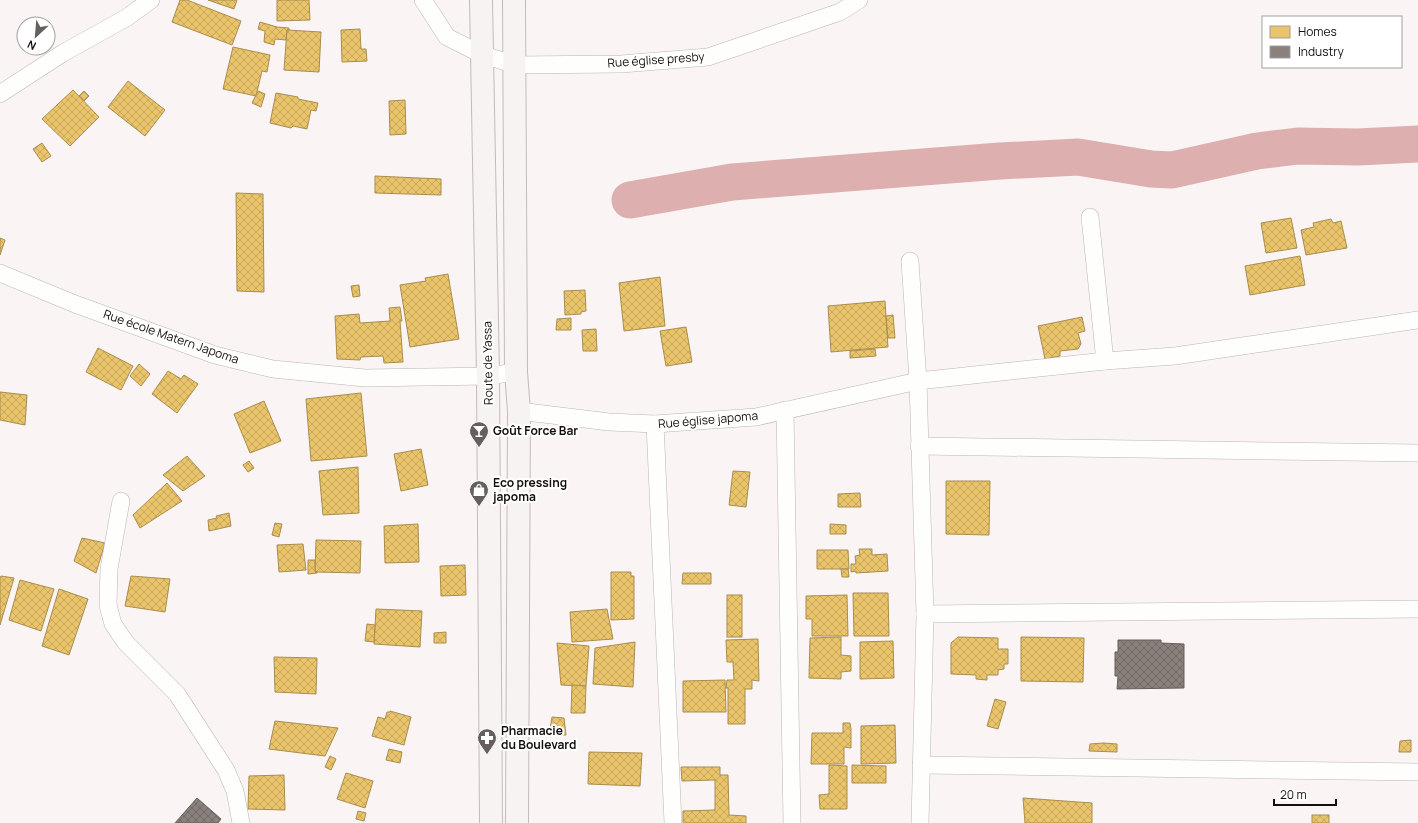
<svg xmlns="http://www.w3.org/2000/svg" width="1418" height="823" font-family="Manrope,sans-serif">
	<style>
		.homes { fill: url(#homes-cross-hatch); stroke: #aa8d4e }
		.industry { fill: url(#industry-cross-hatch); stroke: #675e5b }
		.lines { fill: none; stroke-linecap: round; stroke-linejoin: round }
		.river { stroke: #ddafae; stroke-width: 37 }
		.street-casing { stroke: #bbb5b4; stroke-width: 18 }
		.primary-casing { stroke: #c4baba; stroke-width: 24 }
		.street { stroke: #fefefd; stroke-width: 17 }
		.primary { stroke: #f7f3f3; stroke-width: 22 }
		.labels { text-anchor: middle; stroke-width: 4; stroke-linejoin: round; paint-order: stroke }
		.street-label { font-size: 12px; fill: #160e0e; stroke: #fff }
		.poi-label { font-size: 12px; font-weight: bold; fill: #160e0e; stroke: #fff; text-anchor: start }
	</style>
	<defs>
		<pattern id="homes-cross-hatch" width="8" height="8" patternUnits="userSpaceOnUse"><rect width="8" height="8" fill="#e9c46a"/><path d="M0 0l8 8M0 8l8-8" fill="none" stroke="#c7a75b"/></pattern>
		<pattern id="industry-cross-hatch" width="8" height="8" patternUnits="userSpaceOnUse"><rect width="8" height="8" fill="#8a817c"/><path d="M0 0l8 8M0 8l8-8" fill="none" stroke="#706864"/></pattern>
	</defs>
	<rect width="100%" height="100%" fill="#faf5f4"/>
	<g class="homes">
		<path d="M180 0H187L241 21 232 45 172 22Z"/>
		<path d="M208 0H237L234 9Z"/>
		<path d="M277 0H309L310 20 277 21Z"/>
		<path d="M260 22 277 27 289 28V30H287L286 40 275 39 274 45 264 42 265 31 258 29Z"/>
		<path d="M360 29 361 49H366L367 61 342 62 341 30Z"/>
		<path d="M287 30 321 32 319 72 284 70Z"/>
		<path d="M233 47 270 55 267 72 262 71 256 96 223 89Z"/>
		<path d="M128 81 165 110 145 136 108 107Z"/>
		<path d="M73 90 99 117 70 146 42 119Z"/>
		<path d="M84 91 89 96 84 101 79 96Z"/>
		<path d="M258 91 265 94 261 107 252 103Z"/>
		<path d="M276 93 298 97V99L318 103 316 111 311 110 307 129 293 126 291 128 270 123Z"/>
		<path d="M405 100 406 134 390 135 389 101Z"/>
		<path d="M42 143 51 156 42 162 33 149Z"/>
		<path d="M375 176 441 179V195L375 193Z"/>
		<path d="M236 193 263 194 264 292 237 291Z"/>
		<path d="M1291 218 1297 248 1266 253 1261 223Z"/>
		<path d="M1331 219 1333 223 1341 221 1347 248 1306 255 1301 230 1314 227 1313 223Z"/>
		<path d="M0 238 5 240 0 255Z"/>
		<path d="M1300 256 1305 285 1250 295 1245 266Z"/>
		<path d="M448 274 459 339 410 347 400 285 426 281 425 278Z"/>
		<path d="M660 277 665 326 624 331 619 283Z"/>
		<path d="M359 285 360 296 353 297 351 286Z"/>
		<path d="M585 290 586 311 581 312V314L565 315 564 291Z"/>
		<path d="M885 301 888 347 831 352 828 306Z"/>
		<path d="M400 307 402 321H400L403 362 384 363 383 356 361 357 360 360 337 359 335 316 359 314 360 323 390 321 389 308Z"/>
		<path d="M893 315 895 338H888L886 316Z"/>
		<path d="M1082 317 1085 331 1078 333 1081 344 1078 349 1060 351V356L1045 359 1038 326Z"/>
		<path d="M571 318V330H556L557 319Z"/>
		<path d="M686 327 692 362 666 366 660 331Z"/>
		<path d="M596 329 597 351H583L582 330Z"/>
		<path d="M98 348 133 366 121 390 86 372Z"/>
		<path d="M875 349 876 356 850 358V351Z"/>
		<path d="M139 364 150 374 141 386 130 376Z"/>
		<path d="M168 371 181 379 184 375 198 384 177 413 152 394Z"/>
		<path d="M0 392 27 395 25 425 0 420Z"/>
		<path d="M361 393 367 456 311 461 306 399Z"/>
		<path d="M264 401 281 441 250 453 234 414Z"/>
		<path d="M421 449 428 485 401 491 394 454Z"/>
		<path d="M187 456 205 476 183 491 163 475Z"/>
		<path d="M249 461 254 468 248 472 243 465Z"/>
		<path d="M358 467 359 513 323 515 319 471Z"/>
		<path d="M733 471 750 472 746 507 729 505Z"/>
		<path d="M946 481H990L989 535 946 534Z"/>
		<path d="M167 483 182 501 140 528 133 515Z"/>
		<path d="M860 493 861 507H838V494Z"/>
		<path d="M229 513 231 526 209 531 208 520 217 518 216 516Z"/>
		<path d="M275 523 282 524 279 537 272 535Z"/>
		<path d="M418 524 419 562 385 563 384 526Z"/>
		<path d="M830 524 846 525V534H830Z"/>
		<path d="M82 538 105 543 96 573 74 561Z"/>
		<path d="M316 540 361 541 360 573 315 572Z"/>
		<path d="M303 544 306 570 279 572 277 545Z"/>
		<path d="M859 549H872V555L887 554 888 571 856 573V571L851 572V564H856L855 556 860 555Z"/>
		<path d="M817 550H848L849 569H817Z"/>
		<path d="M308 560H315V572H317V573L308 574Z"/>
		<path d="M465 565 466 595 441 596 440 566Z"/>
		<path d="M841 569H848L849 577H842Z"/>
		<path d="M611 572H631V576H634V619L611 620Z"/>
		<path d="M683 573H711V584H682Z"/>
		<path d="M1 576 14 578 0 625V578Z"/>
		<path d="M131 576 170 579 165 612 125 606Z"/>
		<path d="M20 580 54 589 41 631 9 620Z"/>
		<path d="M59 589 88 599 69 655 42 646Z"/>
		<path d="M853 593H888L889 636H854Z"/>
		<rect x="727" y="595" width="15" height="42"/>
		<path d="M847 595 848 636H812V619H806V596Z"/>
		<path d="M376 609 422 611 420 647 374 644Z"/>
		<path d="M607 609 613 639 572 642 570 612Z"/>
		<path d="M367 624 375 625 374 642 365 641Z"/>
		<path d="M446 632V643H434V633Z"/>
		<path d="M841 637V655L851 656V671L841 672V679L809 678 810 638Z"/>
		<path d="M958 637 998 638V649H1008V664H1004V669L998 670V675H987V680L976 679V675L951 674V643Z"/>
		<path d="M1021 637 1084 638 1083 682 1021 681Z"/>
		<path d="M758 639 759 681 752 680V689H745V724H728V688H726L727 680H734L733 662H727L726 640Z"/>
		<path d="M893 641 894 678 860 679V642Z"/>
		<path d="M635 642 633 687 593 684 595 648Z"/>
		<path d="M557 643 589 646 586 686 561 685Z"/>
		<path d="M274 657 317 658 316 694 275 692Z"/>
		<path d="M725 680 726 712H683V681Z"/>
		<path d="M572 685 586 686 585 713H571Z"/>
		<path d="M995 699 1006 702 998 729 987 726Z"/>
		<path d="M390 711 411 717 404 745 372 736 378 717 385 719 387 712H390Z"/>
		<path d="M552 717 564 718 566 735H549Z"/>
		<path d="M275 721 338 728 325 756 269 749Z"/>
		<path d="M843 723H850L851 729V748L844 747V764H811L812 733H843Z"/>
		<path d="M895 725 896 763 861 764V726Z"/>
		<path d="M1411 740V752H1399L1400 741Z"/>
		<path d="M1103 743 1117 744V752L1089 751 1090 744Z"/>
		<path d="M389 749 402 752 400 763 386 760Z"/>
		<path d="M589 752 642 753 640 786 588 784Z"/>
		<path d="M330 756 336 759 331 770 325 767Z"/>
		<path d="M829 765 847 766V809H820L819 795 829 794Z"/>
		<path d="M852 765 886 766V783H852Z"/>
		<path d="M681 767H720V775H728L729 815 746 816V823H683V811L715 810V780L682 781Z"/>
		<path d="M346 773 373 781 365 808 337 799Z"/>
		<path d="M284 775 285 810 248 809 249 776Z"/>
		<path d="M1023 798 1092 803V823H1025Z"/>
		<path d="M358 811 366 813 364 821 356 819Z"/>
		<rect x="1312" y="815" width="17" height="8"/>
	</g>
	<g class="industry">
		<path d="M1118 640H1161V643L1184 644V688L1117 689 1118 676H1115V652H1118Z"/>
		<path d="M197 798 221 819 218 823H175Z"/>
	</g>
	<g class="lines">
		<path class="river" d="M630 200 732 182 1000 161 1078 157 1151 169 1172 170 1257 151 1298 146 1358 147 1418 144"/>
		<defs>
			<g id="street">
				<path d="M423 0 447 37 481 54 515 65 621 64 708 57 840 12 859 0"/>
				<path d="M0 94 63 53 126 18 151 0"/>
				<path d="M1090 217 1105 361"/>
				<path d="M910 261 918 381 925 614 920 823"/>
				<path d="M0 273 75 304 215 355 273 369 365 378 488 376 516 372"/>
				<path d="M785 410 792 823"/>
				<path d="M519 411 609 422 655 424 756 417 918 381 1105 361 1175 356 1418 320"/>
				<path d="M655 424 673 823"/>
				<path d="M919 446 1418 453"/>
				<path d="M121 501 109 569 108 605 113 624 126 643 177 694 226 770 235 791 241 823"/>
				<path d="M925 614 1418 609"/>
				<path d="M921 765 1418 772"/>
			</g>
			<g id="primary">
				<path d="M481 0 488 376 491 823"/>
				<path d="M514 0 516 372 519 411 517 823"/>
			</g>
		</defs>
		<use href="#street" class="street-casing"/>
		<use href="#primary" class="primary-casing"/>
		<use href="#street" class="street"/>
		<use href="#primary" class="primary"/>
	</g>
	<defs>
		<symbol id="bar-pin" viewBox="-11 -11 22 30"><path d="M0 17L-7.5 6A9.5 9.5 0 1 1 7.5 6Z" fill="#665f5e" stroke="#fff"/><path d="M-6-5H6L.8 .8V4.5H3.5V6h-7V4.5H-.8V.8Z" fill="#fff"/></symbol>
		<symbol id="shop-pin" viewBox="-11 -11 22 30"><path d="M0 17L-7.5 6A9.5 9.5 0 1 1 7.5 6Z" fill="#665f5e" stroke="#fff"/><path d="M-5-2.5h2.3a2.7 3.5 0 0 1 5.4 0H5L5.5 6h-11ZM-1.5-2.5h3a1.5 2.3 0 0 0-3 0Z" fill="#fff"/></symbol>
		<symbol id="pharmacy-pin" viewBox="-11 -11 22 30"><path d="M0 17L-7.5 6A9.5 9.5 0 1 1 7.5 6Z" fill="#665f5e" stroke="#fff"/><path d="M-2-6h4v4h4v4h-4v4h-4v-4h-4v-4h4Z" fill="#fff"/></symbol>
	</defs>
	<g fill-rule="evenodd">
		<use href="#bar-pin" x="468" y="420" width="22" height="30"/>
		<use href="#shop-pin" x="468" y="479" width="22" height="30"/>
		<use href="#pharmacy-pin" x="476" y="727" width="22" height="30"/>
	</g>
	<g class="labels">
		<g class="street-label">
			<text transform="translate(656 60) rotate(-4)" y="4">Rue église presby</text>
			<text transform="translate(171 337) rotate(19)" y="4">Rue école Matern Japoma</text>
			<text transform="translate(488 363) rotate(-91)" y="4">Route de Yassa</text>
			<text transform="translate(708 420) rotate(-5)" y="4">Rue église japoma</text>
		</g>
		<g class="poi-label">
			<text x="493" y="435">Goût Force Bar</text>
			<text x="493" y="487">Eco pressing<tspan x="493" dy="14">japoma</tspan></text>
			<text x="501" y="735">Pharmacie<tspan x="501" dy="14">du Boulevard</tspan></text>
		</g>
	</g>
	<rect x="1262" y="16" width="140" height="52" fill="#ffffff" stroke="#a29f9f"/>
	<rect x="1270" y="26" width="20" height="12" fill="#e9c46a" stroke="#a29f9f"/>
	<text x="1298" y="36" font-size="12" fill="#160e0e">Homes</text>
	<rect x="1270" y="46" width="20" height="12" fill="#8a817c" stroke="#a29f9f"/>
	<text x="1298" y="56" font-size="12" fill="#160e0e">Industry</text>
	<g transform="translate(36 36) rotate(206)"><circle r="19" fill="#ffffff" stroke="#a29f9f"/>
	<path d="M0-3L7 15L0 10L-7 15Z" fill="#665f5e"/>
	<text y="-6" font-size="11" font-weight="bold" text-anchor="middle" fill="#160e0e">N</text>
	</g>
	<path d="M1274 799v6h62v-6" fill="none" stroke="#160e0e" stroke-width="2"/>
	<text x="1280" y="799" font-size="12" fill="#160e0e" stroke="#ffffff" stroke-width="3" paint-order="stroke">20 m</text>
</svg>
